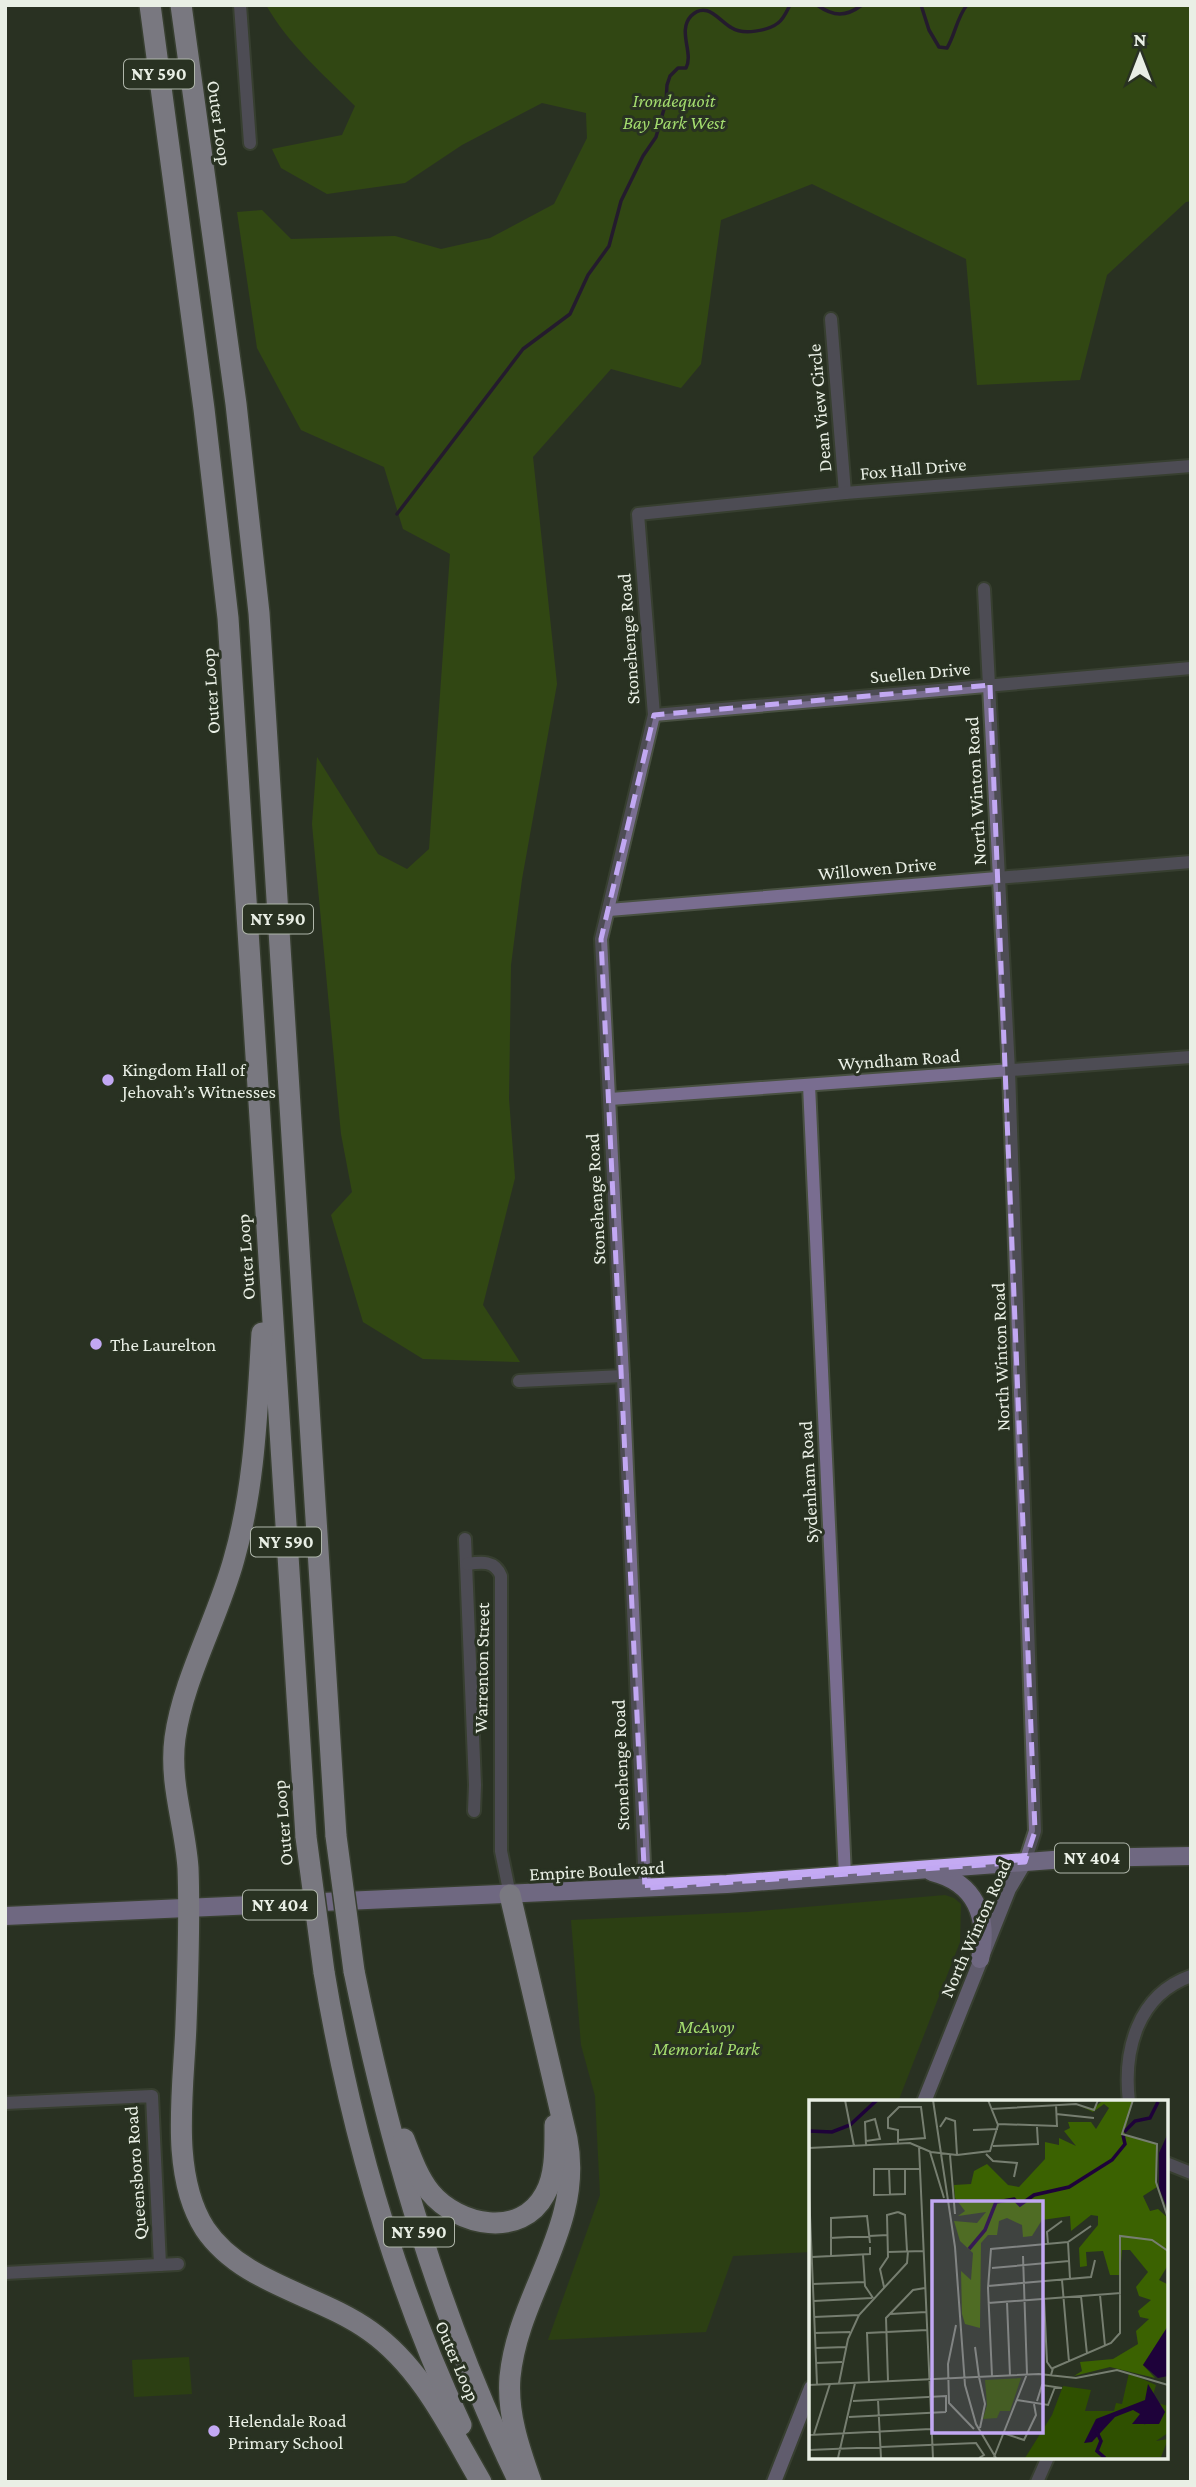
<svg xmlns="http://www.w3.org/2000/svg" width="1196" height="2487" font-family="'Crimson Pro',serif">
	<style>
		.green { fill: #2f5000 }
		.forest { fill: #3b6201 }
		.lines { fill: none; stroke-linecap: round; stroke-linejoin: round }
		.stream { stroke: #1e023a; stroke-width: 3.5 }
		.street-casing { stroke: #485041; stroke-width: 16 }
		.secondary-casing { stroke: #485041; stroke-width: 18 }
		.primary-casing { stroke: #485041; stroke-width: 21 }
		.highway-casing { stroke: #485041; stroke-width: 24 }
		.street { stroke: #796d90; stroke-width: 12 }
		.secondary { stroke: #a390c8; stroke-width: 14 }
		.primary { stroke: #c4aaf3; stroke-width: 18 }
		.highway { stroke: #d9cef1; stroke-width: 21 }
		.highway-bridge-casing { stroke: #485041; stroke-width: 24; stroke-linecap: butt }
		.highway-bridge { stroke: #d9cef1; stroke-width: 21 }
		.marked { fill: none; stroke: #c2a8f3; stroke-width: 5; stroke-dasharray: 14 9; stroke-linejoin: round }
		.poi-dot { fill: #c2a8f3; stroke: #293222; stroke-width: 2.5 }
		.labels { text-anchor: middle; stroke-width: 6; stroke-linejoin: round; paint-order: stroke }
		.shield { fill: #293222; stroke: #afb6aa; stroke-width: 2 }
		.shield-label { font-size: 18px; font-weight: bold; fill: #e9efe5 }
		.park-label { font-size: 19px; font-style: italic; fill: #a3dc6e; stroke: #293222 }
		.street-label { font-size: 19px; fill: #e9efe5; stroke: #293222 }
		.poi-label { font-size: 19px; fill: #e9efe5; stroke: #293222; text-anchor: start }
		.inset-river { fill: none; stroke: #1e023a; stroke-width: 3.5 }
		.inset-road { fill: none; stroke: #767e70; stroke-width: 2 }
		.view { fill: #c2a8f3; fill-opacity: 0.15; stroke: #c2a8f3; stroke-width: 3.5 }
		.inset-edge { fill: none; stroke: #e9efe5; stroke-width: 3.5 }
	</style>
	<rect width="100%" height="100%" fill="#293222"/>
	<g class="green">
		<path d="M945 1895 954 1898 961 1904 960 1942 898 2102H811V2252L733 2256 706 2332 548 2340 600 2195 595 2096 581 2045 571 1920 748 1912Z"/>
		<path d="M189 2357 192 2394 134 2397 132 2360Z"/>
	</g>
	<path class="forest" d="M266 5H1191V201L1186 202 1107 275 1080 380 977 385 966 259 812 184 721 220 701 364 681 388 611 369 533 457 557 684 522 879 511 965 509 1099 515 1178 483 1305 520 1362 423 1359 363 1322 331 1215 352 1192 341 1134 312 824 317 757 378 854 407 869 429 849 450 554 403 529 384 467 301 430 257 348 237 212 262 210 291 239 395 236 441 249 490 238 554 204 587 138 586 113 542 103 462 145 405 183 327 194 281 168 272 149 342 135 355 106C323 74 289 45 266 5Z"/>
	<g class="lines">
		<g class="stream">
			<path d="M817 5C834 17 846 17 862 5"/>
			<path d="M921 5 929 30 939 47 947 48C955 35 957 17 967 5"/>
			<path d="M397 514 523 349 570 314 588 275 609 246 621 201 643 156 656 137 666 102 667 85 670 76 678 68H686C694 53 677 31 691 16 707 0 719 21 732 28 743 35 768 31 778 23 783 20 787 11 790 5"/>
		</g>
		<defs>
			<g id="street">
				<path d="M240 5 250 143"/>
				<path d="M831 319 845 493"/>
				<path d="M984 589 1009 1071 1035 1831 1025 1862"/>
				<path d="M654 715 1191 668"/>
				<path d="M609 910 1191 862"/>
				<path d="M809 1085 845 1876"/>
				<path d="M610 1099 1191 1057"/>
				<path d="M519 1381 623 1376"/>
				<path d="M465 1539 475 1785 474 1811"/>
				<path d="M467 1564C481 1562 495 1560 501 1576V1851L510 1895"/>
				<path d="M645 1888 623 1376 601 939 654 715 638 514 845 493 1191 466"/>
				<path d="M1129 2102C1123 2051 1137 1995 1191 1976"/>
				<path d="M5 2103 152 2096 160 2265"/>
				<path d="M1166 2163 1191 2173"/>
				<path d="M5 2273 178 2264"/>
				<path d="M1037 2482 1048 2457"/>
			</g>
			<g id="secondary">
				<path d="M924 2102 1009 1889 1025 1862"/>
				<path d="M774 2482 811 2388"/>
			</g>
			<g id="primary">
				<path d="M932 1872C976 1883 989 1917 980 1959"/>
				<path d="M5 1916 727 1884 1079 1858 1191 1856"/>
			</g>
			<g id="highway">
				<path d="M150 5 204 409 228 618 306 1837"/>
				<path d="M181 5 236 404 259 613 336 1836"/>
				<path d="M262 1333C257 1409 255 1486 234 1559 218 1618 183 1679 175 1738 169 1783 185 1824 188 1868 190 1920 188 1972 186 2024 184 2087 169 2173 205 2229 242 2284 319 2294 370 2331 422 2368 450 2429 481 2482"/>
				<path d="M510 1895 567 2139C584 2227 518 2293 510 2377 507 2413 519 2448 531 2482"/>
				<path d="M354 1971C390 2148 440 2319 519 2482"/>
				<path d="M324 1972C350 2128 394 2282 461 2425"/>
				<path d="M404 2139C411 2157 418 2177 430 2192 458 2226 521 2239 545 2194 556 2175 555 2147 555 2125"/>
			</g>
		</defs>
		<use href="#street" class="street-casing"/>
		<use href="#secondary" class="secondary-casing"/>
		<use href="#primary" class="primary-casing"/>
		<use href="#highway" class="highway-casing"/>
		<use href="#street" class="street"/>
		<use href="#secondary" class="secondary"/>
		<use href="#primary" class="primary"/>
		<use href="#highway" class="highway"/>
		<defs>
			<g id="highway-bridge">
				<path d="M336 1836 354 1971"/>
				<path d="M306 1837 324 1972"/>
			</g>
		</defs>
		<use href="#highway-bridge" class="highway-bridge-casing"/>
		<use href="#highway-bridge" class="highway-bridge"/>
	</g>
	<path d="M0 0H1196V2487H0ZM990 685 1035 1831 1025 1862 645 1888 601 939 654 715Z" fill="#293222" fill-opacity=".55" fill-rule="evenodd"/>
	<path class="marked" d="M990 685 1035 1831 1025 1862 645 1888 601 939 654 715Z"/>
	<g class="poi-dot">
		<circle cx="108" cy="1080" r="7"/>
		<circle cx="96" cy="1344" r="7"/>
		<circle cx="214" cy="2431" r="7"/>
	</g>
	<g class="labels">
		<g class="shield">
			<rect x="124" y="59.5" width="70" height="29" rx="5"/>
			<rect x="243" y="904.5" width="70" height="29" rx="5"/>
			<rect x="251" y="1527.5" width="70" height="29" rx="5"/>
			<rect x="1055" y="1843.5" width="74" height="29" rx="5"/>
			<rect x="243" y="1890.5" width="74" height="29" rx="5"/>
			<rect x="384" y="2217.5" width="70" height="29" rx="5"/>
		</g>
		<g class="shield-label">
			<text x="159" y="80">NY 590</text>
			<text x="278" y="925">NY 590</text>
			<text x="286" y="1548">NY 590</text>
			<text x="1092" y="1864">NY 404</text>
			<text x="280" y="1911">NY 404</text>
			<text x="419" y="2238">NY 590</text>
		</g>
		<g class="park-label">
			<text x="674" y="107">Irondequoit<tspan x="674" dy="22">Bay Park West</tspan></text>
			<text x="706" y="2033">McAvoy<tspan x="706" dy="22">Memorial Park</tspan></text>
		</g>
		<g class="street-label">
			<text transform="translate(220 123) rotate(82)" y="7">Outer Loop</text>
			<text transform="translate(819 408) rotate(-95)" y="7">Dean View Circle</text>
			<text transform="translate(913 468) rotate(-5)" y="7">Fox Hall Drive</text>
			<text transform="translate(628 639) rotate(-94)" y="7">Stonehenge Road</text>
			<text transform="translate(920 672) rotate(-5)" y="7">Suellen Drive</text>
			<text transform="translate(210 691) rotate(-94)" y="7">Outer Loop</text>
			<text transform="translate(975 791) rotate(-93)" y="7">North Winton Road</text>
			<text transform="translate(877 868) rotate(-5)" y="7">Willowen Drive</text>
			<text transform="translate(899 1059) rotate(-4)" y="7">Wyndham Road</text>
			<text transform="translate(595 1199) rotate(-93)" y="7">Stonehenge Road</text>
			<text transform="translate(245 1257) rotate(-94)" y="7">Outer Loop</text>
			<text transform="translate(1000 1357) rotate(-92)" y="7">North Winton Road</text>
			<text transform="translate(808 1482) rotate(-93)" y="7">Sydenham Road</text>
			<text transform="translate(481 1668) rotate(-89)" y="7">Warrenton Street</text>
			<text transform="translate(620 1765) rotate(-92)" y="7">Stonehenge Road</text>
			<text transform="translate(282 1823) rotate(-95)" y="7">Outer Loop</text>
			<text transform="translate(597 1870) rotate(-3)" y="7">Empire Boulevard</text>
			<text transform="translate(975 1928) rotate(-66)" y="7">North Winton Road</text>
			<text transform="translate(135 2173) rotate(-94)" y="7">Queensboro Road</text>
			<text transform="translate(458 2361) rotate(67)" y="7">Outer Loop</text>
		</g>
		<g class="poi-label">
			<text x="122" y="1076">Kingdom Hall of<tspan x="122" dy="22">Jehovah’s Witnesses</tspan></text>
			<text x="110" y="1351">The Laurelton</text>
			<text x="228" y="2427">Helendale Road<tspan x="228" dy="22">Primary School</tspan></text>
		</g>
	</g>
	<g transform="translate(809 2100)">
		<rect width="359" height="359" fill="#293222"/>
		<path d="M320 273 347 285 335 325 356 312 349 303 359 306V333L347 341 359 339 352 357 216 358 243 315 254 286 282 290 276 311H305L307 303 313 304ZM212 278 201 311H191L188 318 174 319 178 305 176 280Z" fill="#2f5000"/>
		<path d="M304 0H324L315 35 348 44V87L334 96 341 111 349 109 359 118V165L350 180 358 184 359 226 334 265 346 278 301 267 265 276 273 271 271 262 304 259 329 244 327 231 340 219 331 217 329 211 342 200 330 196 327 187 339 172 321 150H313L311 175H301L294 151 277 152 278 166 271 167 270 148 289 125V116L282 115 262 131 261 116 233 120 223 136 214 137 213 125 198 118 190 121 188 135H179L172 143 171 228 156 224 153 214 152 171 162 180 164 153 151 141 145 121 168 123 177 112 149 116 156 111 146 98 145 85 162 84 165 71 178 64 199 85 210 87 236 59V42L250 45V38L267 46 255 31 261 28 259 22H282L287 29 300 8 295 4 284 12 267 4 282 10 292 2Z" fill="#3b6201"/>
		<path d="M359 33V110L350 88V53ZM359 226V276L349 278 334 265ZM339 284 356 312 350 324H323L331 314 324 310 306 317 283 342 275 343 287 319 336 300Z" fill="#1e023a"/>
		<path class="inset-river" d="M0 31 23 32 41 25 68 0M315 32 326 21 341 18 349 2M160 149 176 130 187 102 205 99 211 105 225 95 260 87 303 60 316 44 314 35M287 330 292 341 288 351 296 358"/>
		<path class="inset-road" d="M36 0 45 46M124 0 146 147 156 285 167 324 187 358M324 0 313 34 348 44 347 82 359 118M182 9 267 4 285 10 289 0M247 14 285 18M189 24 248 26 247 5M131 27 137 18 146 21 148 55M164 30 189 29M89 40 116 38 112 7H90L79 18V28L89 30V44M57 41 71 39 66 19 56 22 57 45M184 46 229 44 228 27M110 47 124 358M0 48 101 43 122 52 148 55M121 52 135 98M177 54 184 61 208 63 205 77M141 55 146 114M148 55 181 51 189 25 179 0M80 68 81 95M96 70V94L65 95V69H111M0 91 8 284M89 112 96 115 98 151M21 138 79 135M259 142 261 179M239 144 238 132 253 121M79 152 115 151M54 155 56 186 64 198M22 156V118L58 116 61 143M214 156 218 274M3 157 61 154V147M183 168 260 161M253 180 260 262M4 184 55 182M179 186 282 177 286 160M75 187 71 169 79 157 78 115 89 112M291 195 296 246M272 196 278 254M235 199 238 262 243 269M5 201 63 198M198 202 201 276M179 203 312 193M81 214 117 212M5 217 50 215M147 225 139 264 140 303 165 329M6 233 41 232M166 247 170 277M7 248 37 247M7 263 33 262M242 275 244 268 302 243 311 233V136L343 140 359 151M183 276 179 188 182 149 259 142 282 126M170 277 176 304 171 328M79 281 77 218 104 190 116 188M60 282 58 233 118 230M30 283 39 239 50 215 98 163 99 151M0 285 230 274 267 278 308 270 359 285M69 300 72 358M208 300 239 305 246 287M44 301 137 296V312M228 301 233 285 253 288M40 317 137 312M194 333 215 340 227 315 225 304M5 334 21 284M0 335 122 329M0 350 167 343 175 355 170 358M185 357 218 274M29 358 46 283"/>
		<path class="view" d="M123 101H234V333H123Z"/>
		<rect width="359" height="359" class="inset-edge"/>
	</g>
	<rect width="1196" height="2487" fill="none" stroke="#e9efe5" stroke-width="14"/>
	<g transform="translate(1140 56)" stroke="#293222" stroke-width="5" paint-order="stroke">
	<path d="M0-5L12 26L0 18L-12 26Z" fill="#e9efe5"/>
	<text y="-10" font-size="19" font-weight="bold" text-anchor="middle" fill="#e9efe5">N</text>
	</g>
</svg>
